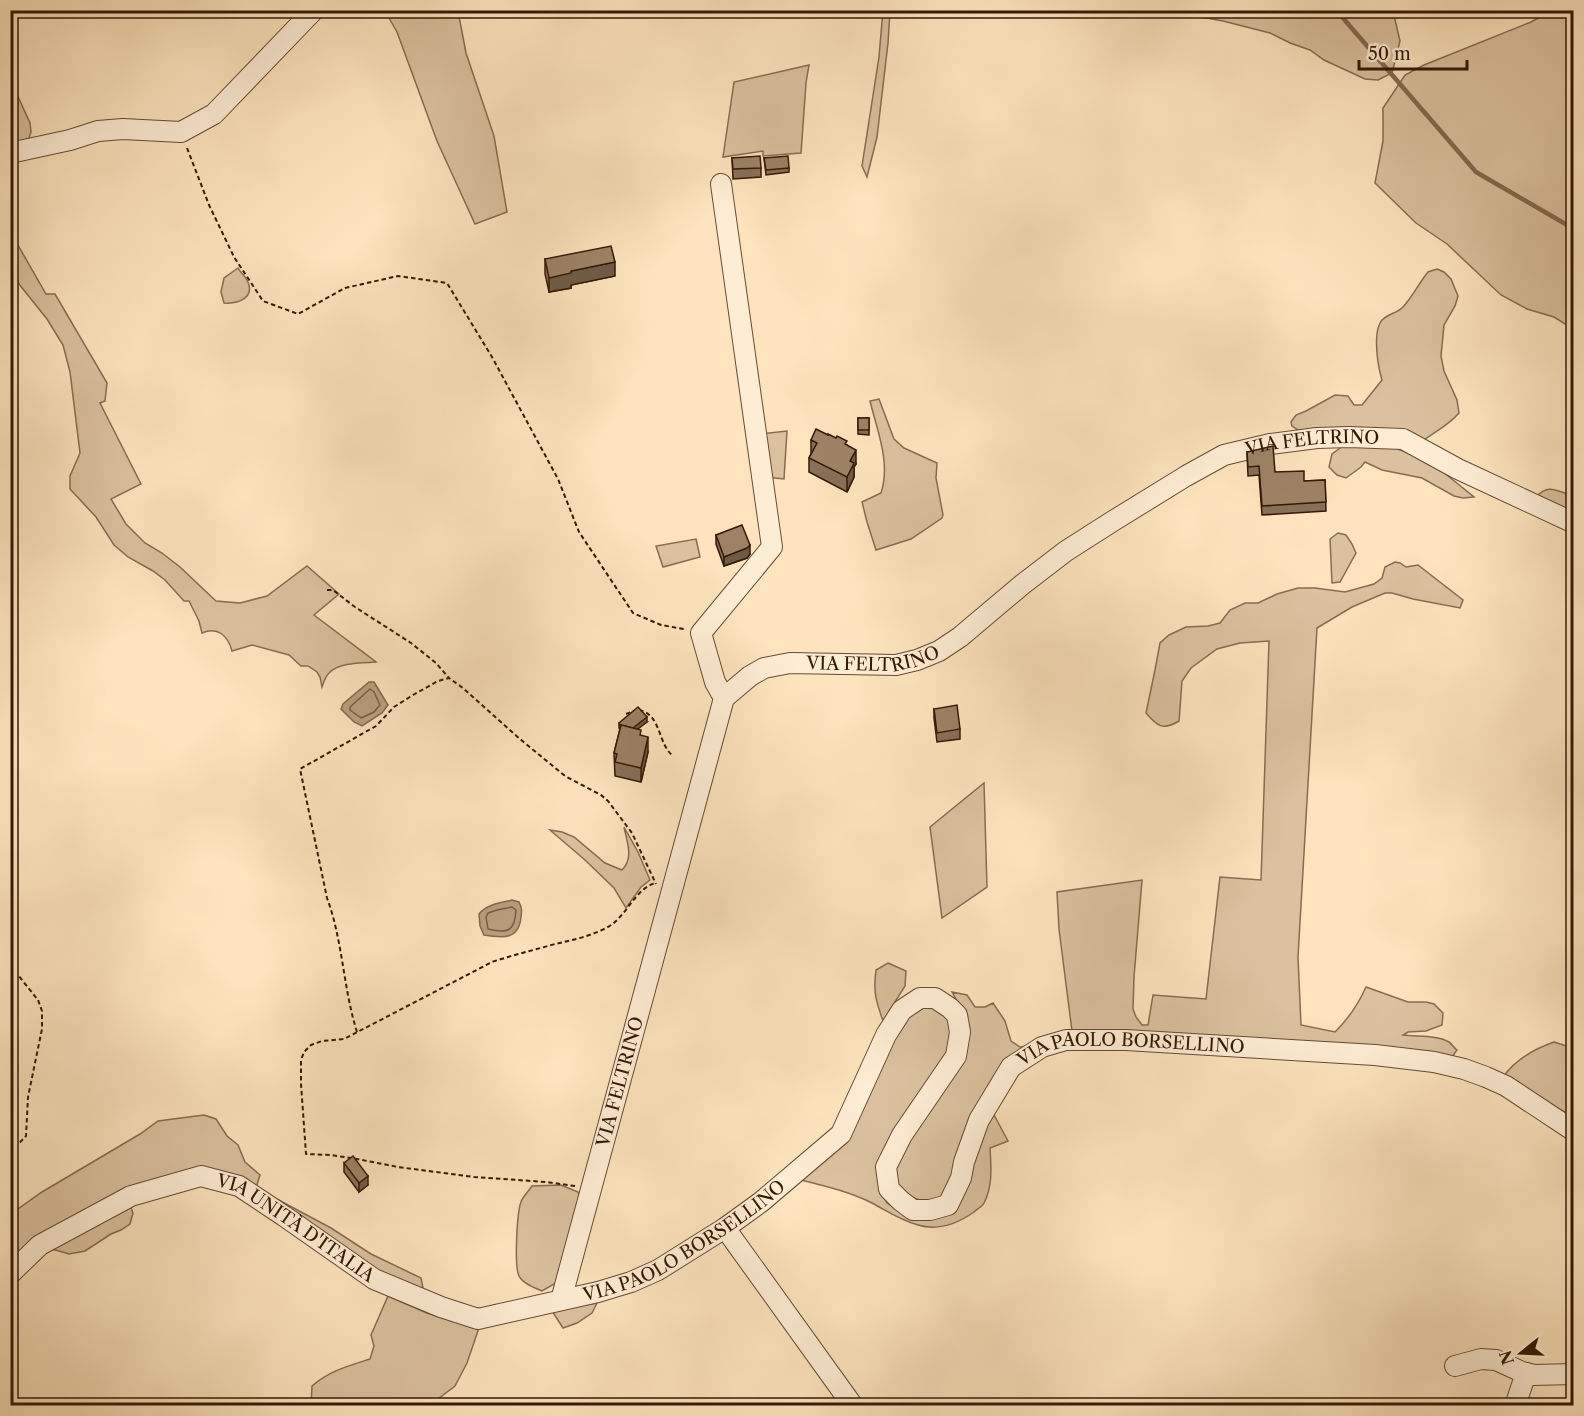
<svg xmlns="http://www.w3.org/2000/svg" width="1584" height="1416" font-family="'Libre Caslon Text',serif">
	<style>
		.green { fill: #dbc19f; stroke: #886c52; stroke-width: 1.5 }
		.water { fill: #b99f7f; stroke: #84694f; stroke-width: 1.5 }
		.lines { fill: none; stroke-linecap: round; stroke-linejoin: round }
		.shore { stroke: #765c42; stroke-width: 1.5 }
		.stream { stroke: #84694f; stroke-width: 4.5 }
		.minor-casing { stroke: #664b34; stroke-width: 22 }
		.path { stroke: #341806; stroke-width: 2; stroke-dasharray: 4.5 3; stroke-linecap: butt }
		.minor { stroke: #feedd5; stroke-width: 20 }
		.wall { fill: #877058; stroke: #341806; stroke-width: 1.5 }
		.shaded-wall { fill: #6e5b47; stroke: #341806; stroke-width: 1.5 }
		.building { fill: #9d8266; stroke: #341806; stroke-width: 1.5 }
		.labels { text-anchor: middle; stroke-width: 4.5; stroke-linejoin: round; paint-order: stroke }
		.street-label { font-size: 18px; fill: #341806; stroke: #feedd5 }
	</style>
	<rect width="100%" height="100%" fill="#fde4be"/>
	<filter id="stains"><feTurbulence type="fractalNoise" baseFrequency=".00333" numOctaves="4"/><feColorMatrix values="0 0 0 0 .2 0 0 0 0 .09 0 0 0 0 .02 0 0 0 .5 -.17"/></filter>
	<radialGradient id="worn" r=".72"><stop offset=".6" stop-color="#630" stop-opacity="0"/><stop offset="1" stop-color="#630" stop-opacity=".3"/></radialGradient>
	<g class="green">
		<path d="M883 10 890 11 888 43 877 137 867 177 862 166 879 57Z"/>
		<path d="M385 11H458L466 53 494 136 507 212 475 224 437 141 397 32Z"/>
		<path d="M1079 11H1393L1400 41 1392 73 1378 80 1365 79 1324 60 1310 50 1290 43 1270 33 1223 21 1195 16 1181 15 1111 17 1097 15Z"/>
		<path d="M1551 11H1573V329L1554 317 1527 309 1501 295 1447 244 1416 223 1375 183 1383 141V108L1405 75 1424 65 1531 22Z"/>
		<path d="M809 65 806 83 801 153 763 156V151L723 157 734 82Z"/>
		<path d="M10 79 30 123 31 132 28 141 10 149Z"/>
		<path d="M11 233 46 294H55L107 383 105 401 100 403 141 484 111 499 126 524 145 543 162 553 180 567 216 601 240 603 267 596 307 566 339 594 314 615 376 662C362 663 339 662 329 673 325 677 324 682 322 687L320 677 317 672 308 666H301L289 655 252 645 232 651C228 636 218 626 202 633L199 621 189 601H184L165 580 153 571 128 557 114 545 96 517 70 489V476L80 453 70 372 63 345 47 319 19 284 11 266Z"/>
		<path d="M238 268C240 272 245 276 247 280 256 298 238 304 224 303L221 292 224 278Z"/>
		<path d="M1437 269 1444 272 1451 279 1458 296 1455 306 1444 325 1441 356 1444 371 1457 400 1459 413C1449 425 1436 431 1424 440L1307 436 1292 426 1291 422 1296 415 1306 411 1335 395 1348 396 1354 405H1362L1382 380C1378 367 1373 336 1380 323 1384 314 1397 314 1403 307 1413 296 1419 283 1428 272Z"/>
		<path d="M879 399 894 439 904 448 937 463 936 478 943 515 942 518 911 539 876 550 867 522 862 502 881 493C891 463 877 430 870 401Z"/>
		<path d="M787 431 784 479 765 477 759 434Z"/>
		<path d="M1386 445 1412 454 1443 472 1474 497 1463 498 1454 496 1422 478 1382 470 1365 462 1361 467 1346 478 1337 475 1329 467 1332 454 1343 446Z"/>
		<path d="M1573 483V522L1537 496C1547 486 1553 489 1565 493L1571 505Z"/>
		<path d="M1338 533 1346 535 1352 544 1356 553 1340 582 1332 583 1330 539Z"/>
		<path d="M696 539 700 557 663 567 656 546Z"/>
		<path d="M1395 562 1400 563 1406 567 1418 565 1463 600 1460 608 1413 599 1392 593H1385L1352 607 1317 628 1298 957 1301 1025 1335 1032C1349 1018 1358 1005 1366 987L1408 1002H1426L1434 1004 1443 1013 1442 1025 1426 1031 1408 1032 1403 1035C1416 1037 1438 1035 1449 1042 1452 1044 1454 1048 1457 1050L1452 1057 1072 1031 1059 929 1057 892 1142 880 1134 977 1133 1009 1136 1017 1142 1025H1148L1153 995 1206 999 1220 877 1261 880 1269 641 1240 643 1217 649 1191 668 1182 681 1179 721C1163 731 1157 726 1146 713L1155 670 1160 643 1169 635 1186 627 1208 626 1220 623 1230 610 1245 603H1258L1277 594 1298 588H1315L1345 592 1374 584 1382 578 1385 567Z"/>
		<path d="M984 783 987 887 942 918 930 827Z"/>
		<path d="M624 827 638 852 650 880 641 887 626 908 614 888 585 860 550 830 562 832 574 837 605 863 622 870C634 858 627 842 624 827Z"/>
		<path d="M888 963 906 971 905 986 883 1021C876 1001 873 992 876 970Z"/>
		<path d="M952 992 967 995 975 1007H985L993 1003 1005 1021 1011 1041 1020 1047 1028 1046 949 1193C943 1196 936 1201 930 1201 916 1203 905 1192 896 1184L894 1166 914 1129 964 1013Z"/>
		<path d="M930 1005 947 1014 951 1026 950 1052 937 1075 909 1108 883 1156 882 1194 887 1203 909 1216 940 1213 993 1113 1008 1141 990 1148C991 1166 993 1186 984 1203 982 1207 977 1209 974 1212 957 1224 938 1231 918 1225 900 1220 887 1211 872 1203 850 1192 825 1186 801 1180L876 1070 911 1010Z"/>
		<path d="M1554 1042 1573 1048V1117L1503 1077C1516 1059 1534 1049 1554 1042Z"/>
		<path d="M204 1115 216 1119 227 1136 238 1145 245 1162 260 1175 256 1188 331 1228 371 1254 421 1278 424 1293 384 1274 198 1173 14 1260 11 1259V1214L42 1192 140 1134 158 1121Z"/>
		<path d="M561 1185 578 1192 581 1202 556 1283 542 1291C535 1288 523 1284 519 1276 514 1266 517 1212 521 1202 523 1196 529 1191 532 1186Z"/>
		<path d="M130 1205 133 1213 130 1224 121 1230 111 1234 85 1251 69 1254 52 1249Z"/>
		<path d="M388 1296 427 1313 452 1321 481 1322 467 1363 455 1386 430 1405 311 1406 312 1386C329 1371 348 1366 370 1359L374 1346 371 1335Z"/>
		<path d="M597 1303 592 1313 577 1323 563 1328 552 1311Z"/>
	</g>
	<g class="water">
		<path d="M369 682H374L388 705 382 713 362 726 354 722 341 709 343 704Z"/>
		<path d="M512 900 519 902C522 908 522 911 521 917 519 940 503 938 484 935L480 926 479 914C487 904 500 903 512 900Z"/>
	</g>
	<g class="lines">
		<g class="shore">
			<path d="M370 689 374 692 380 705 374 712 361 718 350 710V707Z"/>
			<path d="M512 907 516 910C515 931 508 934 488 929L486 917 488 913 497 910Z"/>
		</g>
		<path class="stream" d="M1336 10 1476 172 1574 229"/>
		<defs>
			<g id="minor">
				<path d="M10 153 70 140 98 131 123 129 181 132 214 114 314 10"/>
				<path d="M721 184 772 547 701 633 715 682 724 698"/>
				<path d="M725 1228 853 1406"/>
				<path id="s1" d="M10 1274 40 1245 131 1196 201 1176 239 1186 284 1216 374 1279 441 1307 478 1319 598 1292 631 1282 658 1270 725 1228 761 1202 841 1134 886 1035 902 1010 920 998H935L950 1008 957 1015 960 1032 956 1056 902 1135 886 1167 889 1189 901 1201 913 1210H930L948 1205 961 1178 964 1162 979 1120 1011 1067 1042 1047 1066 1040H1126L1375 1055 1434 1062 1464 1069 1486 1077 1506 1086 1574 1131"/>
				<path id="s2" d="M561 1300 724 698 750 676 764 668 790 663 896 665 917 660 939 651 960 637 1023 584 1066 551 1113 521 1186 476 1224 455 1270 444 1317 438 1349 437 1403 439 1458 469 1574 523"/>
				<path d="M1455 1366 1481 1359 1496 1360 1522 1372 1534 1375 1574 1374"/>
				<path d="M1515 1406 1526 1373"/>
			</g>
		</defs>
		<use href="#minor" class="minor-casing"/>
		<g class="path">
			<path d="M187 148 209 205 234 257 263 301 298 314 345 288 398 276 447 283 492 357 558 479 579 532 633 613 661 625 684 629"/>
			<path d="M327 590H333L355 607 411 643 436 663 449 678"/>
			<path d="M639 710C662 715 657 743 673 756"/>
			<path d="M626 714 634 711"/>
			<path d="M10 965 38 1000 42 1011V1029L28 1097 26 1136 10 1153"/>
			<path d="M357 1032C343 988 343 941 327 898L300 769 376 726 394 707 413 695 438 681 449 678 463 688 520 739 565 776 601 795 608 801 632 833 656 884"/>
			<path d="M575 1186 546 1182 474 1177 398 1167 357 1159 331 1155 306 1154 301 1084V1060L304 1052 311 1045 322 1041 344 1039 492 962C513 955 534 950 555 944 573 940 591 936 608 927 627 916 634 890 655 883"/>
		</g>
		<use href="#minor" class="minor"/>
	</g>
	<g class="wall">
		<path d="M732 158 761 168V177L733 179Z"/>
		<path d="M764 158 789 168V172L766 175Z"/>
		<path d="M545 259 615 276 571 285V288L549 292 545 274Z"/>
		<path d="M858 418H869V435L858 434Z"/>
		<path d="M811 440 847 445 856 464 854 467V477L847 492 809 472V458L811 454Z"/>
		<path d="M1247 452 1275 472 1304 481 1325 480 1326 511 1262 515 1259 475 1248 476Z"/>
		<path d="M716 535 750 554 747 558 724 566 716 544Z"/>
		<path d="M934 709 960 729V739L937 742 934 718Z"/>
		<path d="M647 722 637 729 648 752 641 782 615 776 614 753 620 729 619 728V723Z"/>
		<path d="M344 1163 368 1185 359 1192 344 1172Z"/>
	</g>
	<g class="shaded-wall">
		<path d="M615 262V276L571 285V288L549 292V278L571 271Z"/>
		<path d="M856 450V464L854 467V477L847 492V477L850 461Z"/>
		<path d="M750 545V554L747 558 724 566V557Z"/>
		<path d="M647 717V722L626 738V733Z"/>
		<path d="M648 737V752L641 782V768Z"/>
		<path d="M368 1176V1185L359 1192V1183Z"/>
	</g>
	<g class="building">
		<path d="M760 156 761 168 733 169 732 158Z"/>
		<path d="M788 156 789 168 766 170 764 158Z"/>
		<path d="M611 246 615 262 571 271V273L549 278 545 259Z"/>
		<rect x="858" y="418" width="11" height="12"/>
		<path d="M816 429 828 435V434L836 438 837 436 847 441 845 444 856 450 850 461 854 463 847 477 809 458 817 443 811 440Z"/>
		<path d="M1273 446 1275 472 1304 471V481L1325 480 1326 502 1262 506 1259 466 1248 467 1247 452Z"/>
		<path d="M742 525 750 545 747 548 724 557 716 535Z"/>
		<path d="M957 705 960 729 937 733 934 709Z"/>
		<path d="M638 707 647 717 633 728 621 725 620 726 619 723Z"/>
		<path d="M621 725 641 730 640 735 648 737 641 768 615 762 617 754 614 753Z"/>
		<path d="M353 1156 368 1176 359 1183 344 1163Z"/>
	</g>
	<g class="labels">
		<g class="street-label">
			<text dy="6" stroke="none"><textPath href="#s2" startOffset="1288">VIA FELTRINO</textPath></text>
			<text dy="6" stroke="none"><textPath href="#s2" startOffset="784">VIA FELTRINO</textPath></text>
			<text dy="6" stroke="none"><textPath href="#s1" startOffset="1692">VIA PAOLO BORSELLINO</textPath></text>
			<text dy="6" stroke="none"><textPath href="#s2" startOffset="226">VIA FELTRINO</textPath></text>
			<text dy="6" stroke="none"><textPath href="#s1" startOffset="327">VIA UNITÀ D'ITALIA</textPath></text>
			<text dy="6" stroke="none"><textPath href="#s1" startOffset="756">VIA PAOLO BORSELLINO</textPath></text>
		</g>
	</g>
	<rect width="1584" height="1416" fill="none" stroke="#fde4be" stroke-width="36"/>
	<rect x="12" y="12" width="1560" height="1392" fill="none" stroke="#341806" stroke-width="3"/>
	<rect x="18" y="18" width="1548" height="1380" fill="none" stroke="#341806" stroke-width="1.5"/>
	<g transform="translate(1521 1353) rotate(252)" stroke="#feedd5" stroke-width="4.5" paint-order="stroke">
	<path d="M0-4.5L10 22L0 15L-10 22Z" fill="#341806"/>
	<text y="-9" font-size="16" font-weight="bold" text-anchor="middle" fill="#341806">N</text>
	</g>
	<path d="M1359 60v9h108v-9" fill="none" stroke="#341806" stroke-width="3"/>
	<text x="1368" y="60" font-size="18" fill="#341806" stroke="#feedd5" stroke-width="4.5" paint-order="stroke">50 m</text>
	<rect width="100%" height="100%" filter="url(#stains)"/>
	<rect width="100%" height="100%" fill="url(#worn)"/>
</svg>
